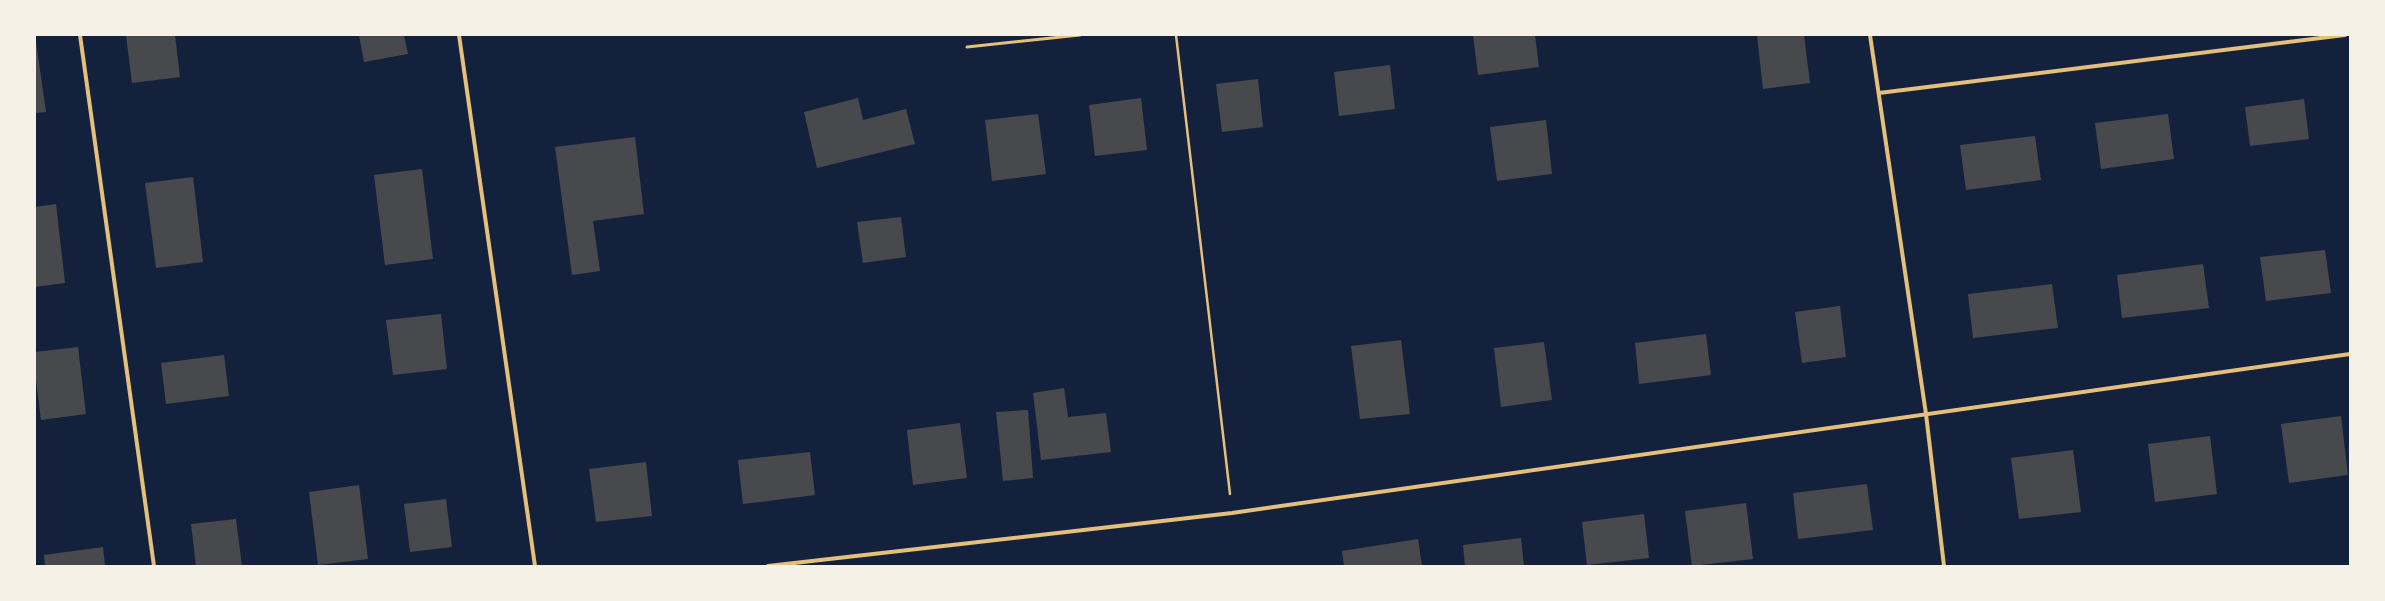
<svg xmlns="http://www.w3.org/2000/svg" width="2385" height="601" font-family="'Open Sans',sans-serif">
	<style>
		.building { fill: #48494c }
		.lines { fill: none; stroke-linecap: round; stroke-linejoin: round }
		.path { stroke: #e5c07b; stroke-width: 2.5 }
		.service { stroke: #e5c07b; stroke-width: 3 }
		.minor { stroke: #e5c07b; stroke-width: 4 }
	</style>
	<rect width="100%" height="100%" fill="#14213d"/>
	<g class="building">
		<path d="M35 35 46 112 35 113Z"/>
		<path d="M126 35H175L180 77 132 83Z"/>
		<path d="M359 35H404L408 54 364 62Z"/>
		<path d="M1473 35H1535L1539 67 1478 75Z"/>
		<path d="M1757 35H1804L1810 83 1763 89Z"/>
		<path d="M1390 65 1395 109 1339 116 1334 72Z"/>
		<path d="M1258 79 1263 127 1222 132 1216 84Z"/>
		<path d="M858 98 863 120 906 109 915 144 817 168 804 112Z"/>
		<path d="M1141 98 1147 150 1095 156 1089 105Z"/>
		<path d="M2304 99 2309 139 2250 146 2245 107Z"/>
		<path d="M1038 114 1046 174 992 181 985 120Z"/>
		<path d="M2168 114 2174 159 2101 169 2095 123Z"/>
		<path d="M1546 120 1552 174 1497 181 1490 127Z"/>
		<path d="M2035 136 2041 180 1966 190 1960 145Z"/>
		<path d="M635 137 644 214 593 221 600 271 572 275 555 147Z"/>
		<path d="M422 169 433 259 385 265 374 175Z"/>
		<path d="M193 177 203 262 156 268 145 183Z"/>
		<path d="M56 204 65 283 35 287V207Z"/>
		<path d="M901 217 906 257 863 263 857 222Z"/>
		<path d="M2325 250 2331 293 2266 301 2260 257Z"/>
		<path d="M2203 264 2209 308 2122 318 2117 275Z"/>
		<path d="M2052 284 2058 328 1973 338 1968 294Z"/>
		<path d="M1840 306 1846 357 1802 363 1795 312Z"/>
		<path d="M441 314 447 369 393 375 386 320Z"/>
		<path d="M1706 334 1711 375 1639 384 1635 343Z"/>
		<path d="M1401 340 1410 414 1360 419 1351 346Z"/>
		<path d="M1544 342 1552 400 1501 407 1494 348Z"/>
		<path d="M78 347 86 414 41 420 35 372V352Z"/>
		<path d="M224 355 229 396 166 404 161 363Z"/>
		<path d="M1064 388 1068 417 1106 413 1111 452 1041 460 1033 393Z"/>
		<path d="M1028 410 1033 478 1003 481 996 412Z"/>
		<path d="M2341 416 2348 475 2289 483 2281 424Z"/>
		<path d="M960 423 967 478 913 485 907 430Z"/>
		<path d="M2210 436 2217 494 2155 502 2148 444Z"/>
		<path d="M2073 450 2081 512 2019 519 2011 458Z"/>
		<path d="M810 452 815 495 743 504 738 460Z"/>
		<path d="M646 462 652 516 596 522 589 469Z"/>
		<path d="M1867 484 1873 530 1798 539 1793 493Z"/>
		<path d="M359 485 368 559 318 565 309 492Z"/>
		<path d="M446 499 452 547 410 552 404 504Z"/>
		<path d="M1746 503 1753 559 1692 566 1685 511Z"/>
		<path d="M1644 514 1649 558 1587 565 1582 522Z"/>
		<path d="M236 519 242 566H196L191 524Z"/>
		<path d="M1521 538 1524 566H1465L1463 545Z"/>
		<path d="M1418 539 1422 566H1344L1342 551Z"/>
		<path d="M103 547 105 566H45L44 555Z"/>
	</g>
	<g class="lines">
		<path class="path" d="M1176 35 1230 494"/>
		<path class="service" d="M967 47 1080 35"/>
		<g class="minor">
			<path d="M80 35 154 566"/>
			<path d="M459 35 535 566"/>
			<path d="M1870 35 1926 414 1944 566"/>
			<path d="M1879 93 2345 35"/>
			<path d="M768 566 1232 513 2350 354"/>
		</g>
	</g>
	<rect width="2385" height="601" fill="none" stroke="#f6f1e7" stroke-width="72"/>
</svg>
